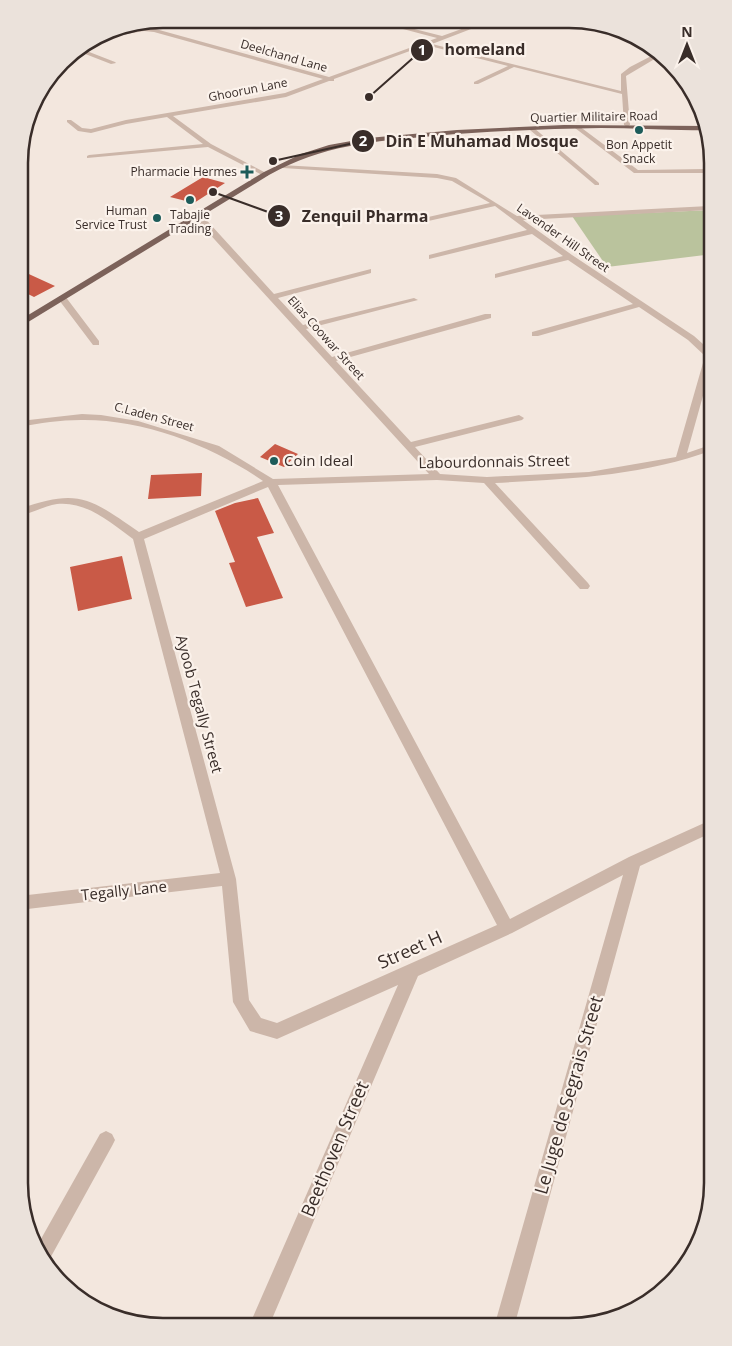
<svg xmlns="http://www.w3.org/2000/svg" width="732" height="1346" font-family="'Open Sans',sans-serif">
<rect width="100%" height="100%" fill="#f3e7de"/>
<path fill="#bac39d" d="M713 210V254L607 267 572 216Z"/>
<path fill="#c95a47" d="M203 177 225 183 194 203 170 197Z
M20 270 55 286 34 297 20 290Z
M275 444 298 454 284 467 260 457Z
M202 473 201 496 148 499 151 475Z
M258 498 274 533 257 537 283 598 246 607 229 563 235 562 215 511 235 503Z
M122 556 132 599 78 611 70 567Z"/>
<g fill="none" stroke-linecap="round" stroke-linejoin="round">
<path fill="#ccb6a9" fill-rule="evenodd" d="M173 19H181L152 28 329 77 437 38 369 20H379L442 36 467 27 472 21H477L471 29 432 44 621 91V74L630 67 659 52 663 54 626 76 630 125 627 127 624 125 622 94 514 67 478 84H474V82L508 66 426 45 334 79V81H329L286 97 173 116 211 144 268 174V176H264L208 147 87 158V156L89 155 203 144 167 117 126 124 91 133 78 131 67 122V120H71L82 128 91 129 126 120 285 93 323 79 154 32 144 31 92 40 96 37 143 28Z
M201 19 231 25 256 26 310 20C286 32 225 33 201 19Z
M79 48 115 62 116 63 111 64 75 50Z
M575 126H579L638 170 706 169 709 171 706 173H634L575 128Z
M530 128H534L599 183V185H595L530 130Z
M281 165 437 174 456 178 517 216 709 206 713 208 709 210 523 220 572 255 694 336 713 353V360L687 453 713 444V450C643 476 569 479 495 483L588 583 590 586 588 589H580L484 483 437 480 278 485 510 919 629 857 713 819V832L640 866 514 1327H494L623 875 512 933 418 976 269 1326H249L398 985 277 1039 250 1031 233 1002 222 886 19 910V896L220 873 133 539C111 523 87 501 57 504 44 506 32 513 20 516V509C78 488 90 498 139 532L263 481C213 446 143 419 81 420 60 420 40 423 20 427V421L82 414 101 415 138 421 219 446 273 479 429 474 194 217V213H200L274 294 371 269V273L278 298 303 325 414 298 418 300 306 329 332 357 485 314H491V318L336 361 411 442 519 415 524 418 522 420 415 447 440 474 487 477 589 472 676 457 705 356 688 340 639 307 538 336H532V332L633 304 568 260 495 278V274L563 256 532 234 429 259V255L527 230 495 206 415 224V220L490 203 452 181 437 178 283 168 280 166ZM268 487 497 925 277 1023 261 1018 249 1000 236 879 144 539Z
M59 296H65L99 341V345H93L59 300Z
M106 1131 112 1134 115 1140 112 1146 48 1262 37 1246 100 1134Z"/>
<path fill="#7c625a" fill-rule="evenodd" d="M564 125 707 126 708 130C672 131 637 128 601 128 545 129 489 131 434 136 374 141 322 145 269 175L20 327V320L264 172 301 154 329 145 368 138 457 130Z"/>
</g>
<g fill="#1d5c5a" stroke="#fbf2eb" stroke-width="2">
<circle cx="639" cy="130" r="5"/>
<path d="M244.5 164.5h5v5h5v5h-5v5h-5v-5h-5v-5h5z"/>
<circle cx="190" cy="200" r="5"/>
<circle cx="157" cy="218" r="5"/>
<circle cx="274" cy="461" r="5"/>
</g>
<g text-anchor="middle" stroke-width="4.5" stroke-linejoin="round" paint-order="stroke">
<g font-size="12" fill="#392d29" stroke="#fbf2eb">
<text transform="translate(284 56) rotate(16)" y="4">Deelchand Lane</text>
<text transform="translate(248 90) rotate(-11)" y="4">Ghoorun Lane</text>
<text transform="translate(594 117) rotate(-1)" y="4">Quartier Militaire Road</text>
<text transform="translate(563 238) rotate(35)" y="4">Lavender Hill Street</text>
<text transform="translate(326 338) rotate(48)" y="4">Elias Coowar Street</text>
<text transform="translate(154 417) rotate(15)" y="4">C.Laden Street</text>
</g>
<g font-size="12" fill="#392d29" stroke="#fbf2eb">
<text x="639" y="149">Bon Appetit<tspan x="639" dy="14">Snack</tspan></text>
<text x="237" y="176" text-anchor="end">Pharmacie Hermes</text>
<text x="147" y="215" text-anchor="end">Human<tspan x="147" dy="14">Service Trust</tspan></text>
<text x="190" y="219">Tabajie<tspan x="190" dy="14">Trading</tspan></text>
</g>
<g font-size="15" fill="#392d29" stroke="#fbf2eb" text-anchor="start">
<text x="284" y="466">Coin Ideal</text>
</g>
<g font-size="15" fill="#392d29" stroke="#fbf2eb">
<text transform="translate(494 462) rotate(-1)" y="5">Labourdonnais Street</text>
<text transform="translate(199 704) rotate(75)" y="5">Ayoob Tegally Street</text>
<text transform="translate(124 891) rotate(-6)" y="5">Tegally Lane</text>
</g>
<g font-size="18" fill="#392d29" stroke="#fbf2eb">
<text transform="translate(410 950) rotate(-24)" y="6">Street H</text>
<text transform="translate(569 1095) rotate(-74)" y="6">Le Juge de Segrais Street</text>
<text transform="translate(335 1149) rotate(-67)" y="6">Beethoven Street</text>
</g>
</g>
<path d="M0 0H732V1346H0ZM163 28H569A135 135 0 0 1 704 163V1183A135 135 0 0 1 569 1318H163A135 135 0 0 1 28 1183V163A135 135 0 0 1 163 28Z" fill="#ebe2db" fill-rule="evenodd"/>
<path fill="none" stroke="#392d29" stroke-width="2.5" d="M163 28H569A135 135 0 0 1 704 163V1183A135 135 0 0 1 569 1318H163A135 135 0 0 1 28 1183V163A135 135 0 0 1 163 28Z"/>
<path fill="none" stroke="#392d29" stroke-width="2" d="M369 97L422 50M273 161L363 141M213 192L279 216"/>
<g fill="#392d29" stroke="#fbf2eb" stroke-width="2">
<circle cx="369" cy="97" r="5"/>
<circle cx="273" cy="161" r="5"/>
<circle cx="213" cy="192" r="5"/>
<circle cx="422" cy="50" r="12"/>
<circle cx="363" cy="141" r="12"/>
<circle cx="279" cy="216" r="12"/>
</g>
<g font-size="15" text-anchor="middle" font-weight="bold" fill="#fff">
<text x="422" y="55">1</text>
<text x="363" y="146">2</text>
<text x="279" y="221">3</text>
</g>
<g font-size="16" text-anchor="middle" font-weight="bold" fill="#392d29" stroke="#fbf2eb" stroke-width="4.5" stroke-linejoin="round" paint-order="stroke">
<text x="485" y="55">homeland</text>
<text x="482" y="147">Din E Muhamad Mosque</text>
<text x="365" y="222">Zenquil Pharma</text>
</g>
<g transform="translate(687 45)" stroke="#fbf2eb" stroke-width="4" paint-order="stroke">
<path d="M0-4L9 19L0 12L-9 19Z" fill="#392d29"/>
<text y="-8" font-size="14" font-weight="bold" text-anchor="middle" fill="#392d29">N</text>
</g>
</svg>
